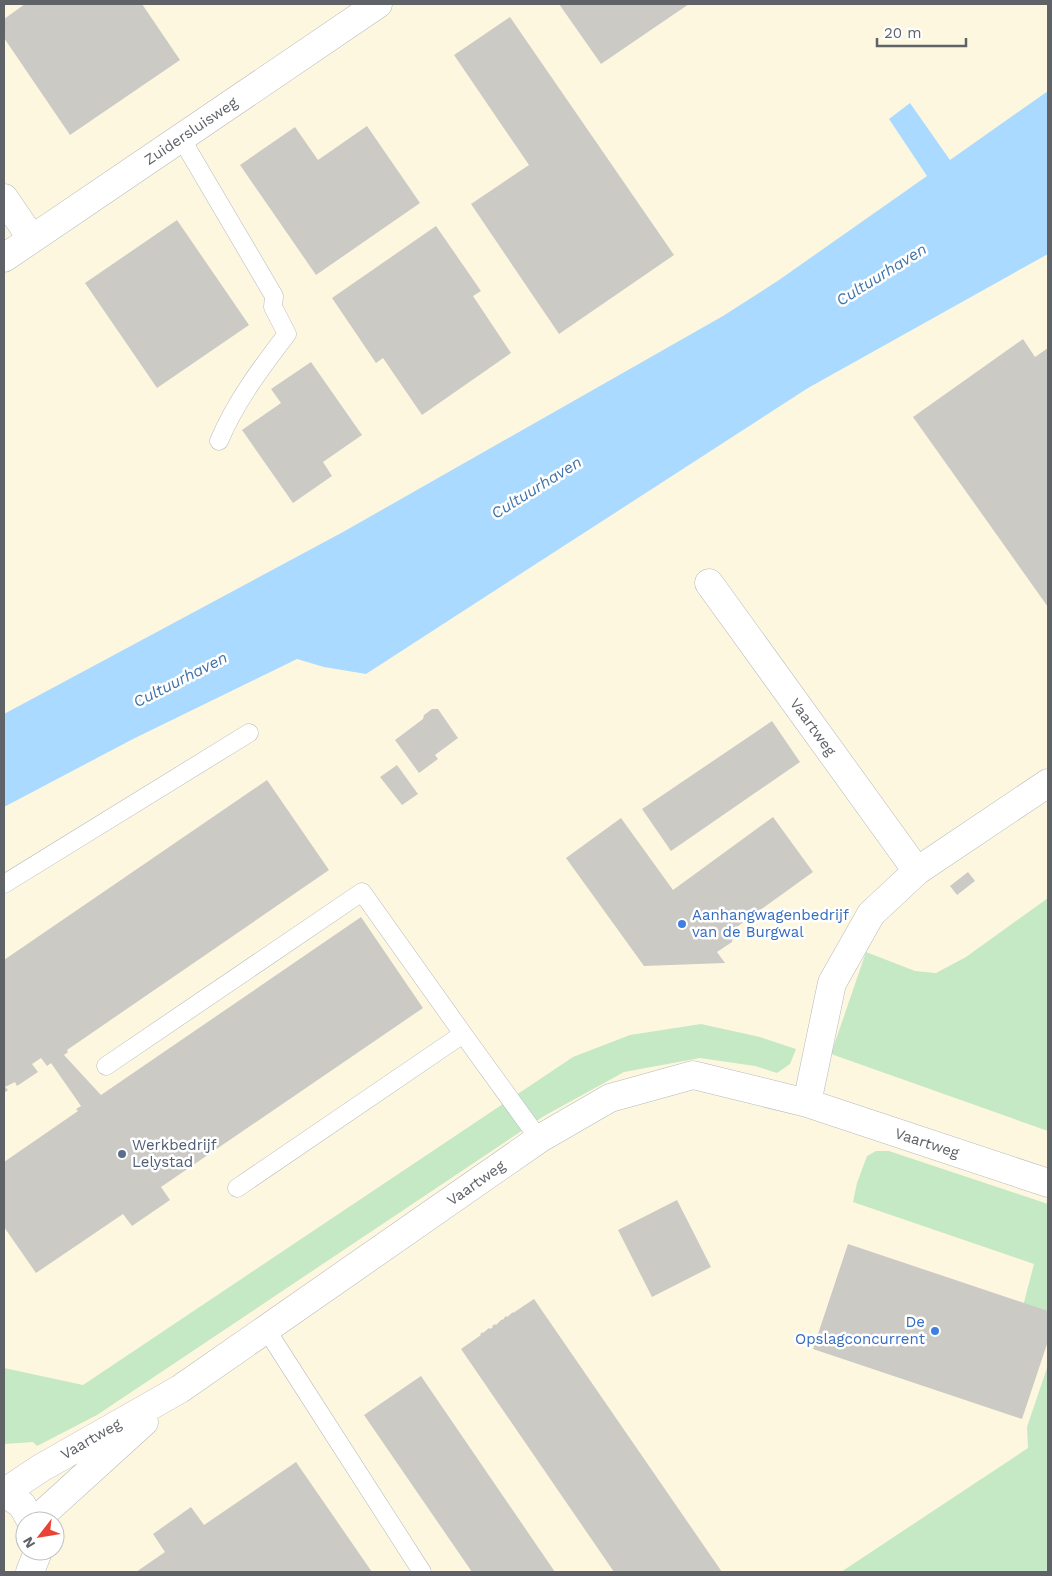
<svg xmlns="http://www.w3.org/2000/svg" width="1052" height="1576" font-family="'Work Sans',sans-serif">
<rect width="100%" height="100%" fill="#f1efe8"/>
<path fill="#fef7e0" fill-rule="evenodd" d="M4 4H1048V1572H4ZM25 1521H55V1551H25Z"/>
<path fill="#c5e8c5" d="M1048 898V1131L831 1054 866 952 915 971 936 973 966 957Z
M701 1024 760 1037 796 1049 790 1064 777 1073 755 1066 700 1058 624 1072 544 1116 97 1415 37 1446 33 1442 4 1444V1368L83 1385 573 1057 630 1035Z
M876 1151H889L1048 1204V1320L1022 1310 1034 1264 853 1202 857 1183 867 1156Z
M1048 1365V1572H841L1028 1448 1027 1427Z"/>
<path fill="#aadaff" d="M1048 91V254L808 388 366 674 324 667 297 659 133 739 4 807V714L343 532 723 316 779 280 927 176 889 119 910 103 950 160Z"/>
<path fill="#cccac5" d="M25 4H142L180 60 70 135 4 38V19Z
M559 4H689L601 64Z
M510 17 674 255 559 334 471 204 529 165 454 55Z
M367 126 420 203 316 275 240 165 295 127 318 160Z
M177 220 249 325 157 388 85 283Z
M436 226 481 291 473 296 511 353 422 415 383 358 376 363 332 298Z
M1023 339 1035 357 1048 348V607L913 417Z
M311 362 362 435 323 462 332 476 293 503 242 430 281 403 271 389Z
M432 709H438L458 738 435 755 438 759 419 773 395 740 423 719 424 715Z
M772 721 800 762 671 851 642 809Z
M397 765 418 794 402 805 380 777Z
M267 780 329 870 67 1050 68 1052 64 1055 101 1095 361 917 423 1008 161 1187 170 1200 132 1226 123 1214 36 1273 4 1227V1162L78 1111 76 1109 81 1106 51 1063 47 1066 41 1058 32 1064 38 1072 17 1086 15 1082 5 1087 8 1090 4 1093V960Z
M773 817 813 872 734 929 732 942 717 952 725 963 644 966 566 858 621 818 673 890Z
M968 872 975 881 957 895 950 886Z
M677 1200 711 1267 652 1297 618 1230Z
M848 1244 1048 1311V1341L1022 1419 813 1349Z
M534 1299 722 1572H614L461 1349 481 1335 480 1334 483 1332V1333L489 1328 490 1329 493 1327 492 1326 495 1324 496 1325 501 1320 504 1319V1318L506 1316 507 1317 513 1312V1313Z
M421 1376 555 1572H472L364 1415Z
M296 1462 372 1572H136L165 1552 153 1534 191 1507 204 1525Z"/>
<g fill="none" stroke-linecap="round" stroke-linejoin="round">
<defs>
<path id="lane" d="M181 138 274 296 273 307 287 334C261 368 236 401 219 441
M4 884 249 733
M106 1066 362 892 463 1034
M237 1188 463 1034 539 1139
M266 1329 422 1572"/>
<path id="street" d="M4 198 32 239
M4 258 378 4
M709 583 917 871
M807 1103 832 983 871 914 917 871 1048 783
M5 1492 41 1468 180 1389 539 1139 610 1098 693 1075 807 1103 1048 1183
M35 1521 144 1422"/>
<path id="secondary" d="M4 1492 22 1505 31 1521
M30 1572 37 1554V1551"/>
</defs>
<use href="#lane" stroke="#b5b8bc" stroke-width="19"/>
<use href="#street" stroke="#b5b8bc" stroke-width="29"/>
<use href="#secondary" stroke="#b6babf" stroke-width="29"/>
<use href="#lane" stroke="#fff" stroke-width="18"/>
<use href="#street" stroke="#fff" stroke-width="28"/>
<use href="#secondary" stroke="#fff" stroke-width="28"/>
</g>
<g fill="#3f7fe0" stroke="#fff" stroke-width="2">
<circle cx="682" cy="924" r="5"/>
<circle cx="935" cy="1331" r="5"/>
</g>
<circle fill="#5c6f8a" stroke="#fff" stroke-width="2" cx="122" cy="1154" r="5"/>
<g text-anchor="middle" stroke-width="5" stroke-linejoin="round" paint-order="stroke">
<g font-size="15" fill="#5f6368" stroke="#fff">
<text transform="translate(191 131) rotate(-34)" y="5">Zuidersluisweg</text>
<text transform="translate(813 727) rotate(54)" y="5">Vaartweg</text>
<text transform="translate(927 1143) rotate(18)" y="5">Vaartweg</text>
<text transform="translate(476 1183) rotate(-35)" y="5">Vaartweg</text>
<text transform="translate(91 1439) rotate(-30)" y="5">Vaartweg</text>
</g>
<g font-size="15" fill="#366cbe" stroke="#fff" text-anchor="start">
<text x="692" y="920">Aanhangwagenbedrijf<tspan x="692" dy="17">van de Burgwal</tspan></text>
<text x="925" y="1327" text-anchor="end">De<tspan x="925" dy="17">Opslagconcurrent</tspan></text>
</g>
<g font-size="15" fill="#4e5e75" stroke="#fff" text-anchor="start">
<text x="132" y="1150">Werkbedrijf<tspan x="132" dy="17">Lelystad</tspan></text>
</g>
<g font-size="16" font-style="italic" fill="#4174aa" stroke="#fff">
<text transform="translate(881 274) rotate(-32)" y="6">Cultuurhaven</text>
<text transform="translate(536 487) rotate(-32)" y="6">Cultuurhaven</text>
<text transform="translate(180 679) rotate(-27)" y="6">Cultuurhaven</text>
</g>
</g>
<rect width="1052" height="1576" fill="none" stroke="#5f6368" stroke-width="10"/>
<g transform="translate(40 1536) rotate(239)"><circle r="24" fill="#ffffff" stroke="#bfc1c3"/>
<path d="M0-4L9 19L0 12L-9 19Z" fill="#ea4335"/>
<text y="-8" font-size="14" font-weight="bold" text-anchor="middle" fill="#5f6368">N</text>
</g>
<path d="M877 38v8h89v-8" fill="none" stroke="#5f6368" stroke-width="2.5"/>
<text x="884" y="38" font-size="15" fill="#5f6368" stroke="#ffffff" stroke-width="4" paint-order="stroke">20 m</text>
</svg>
